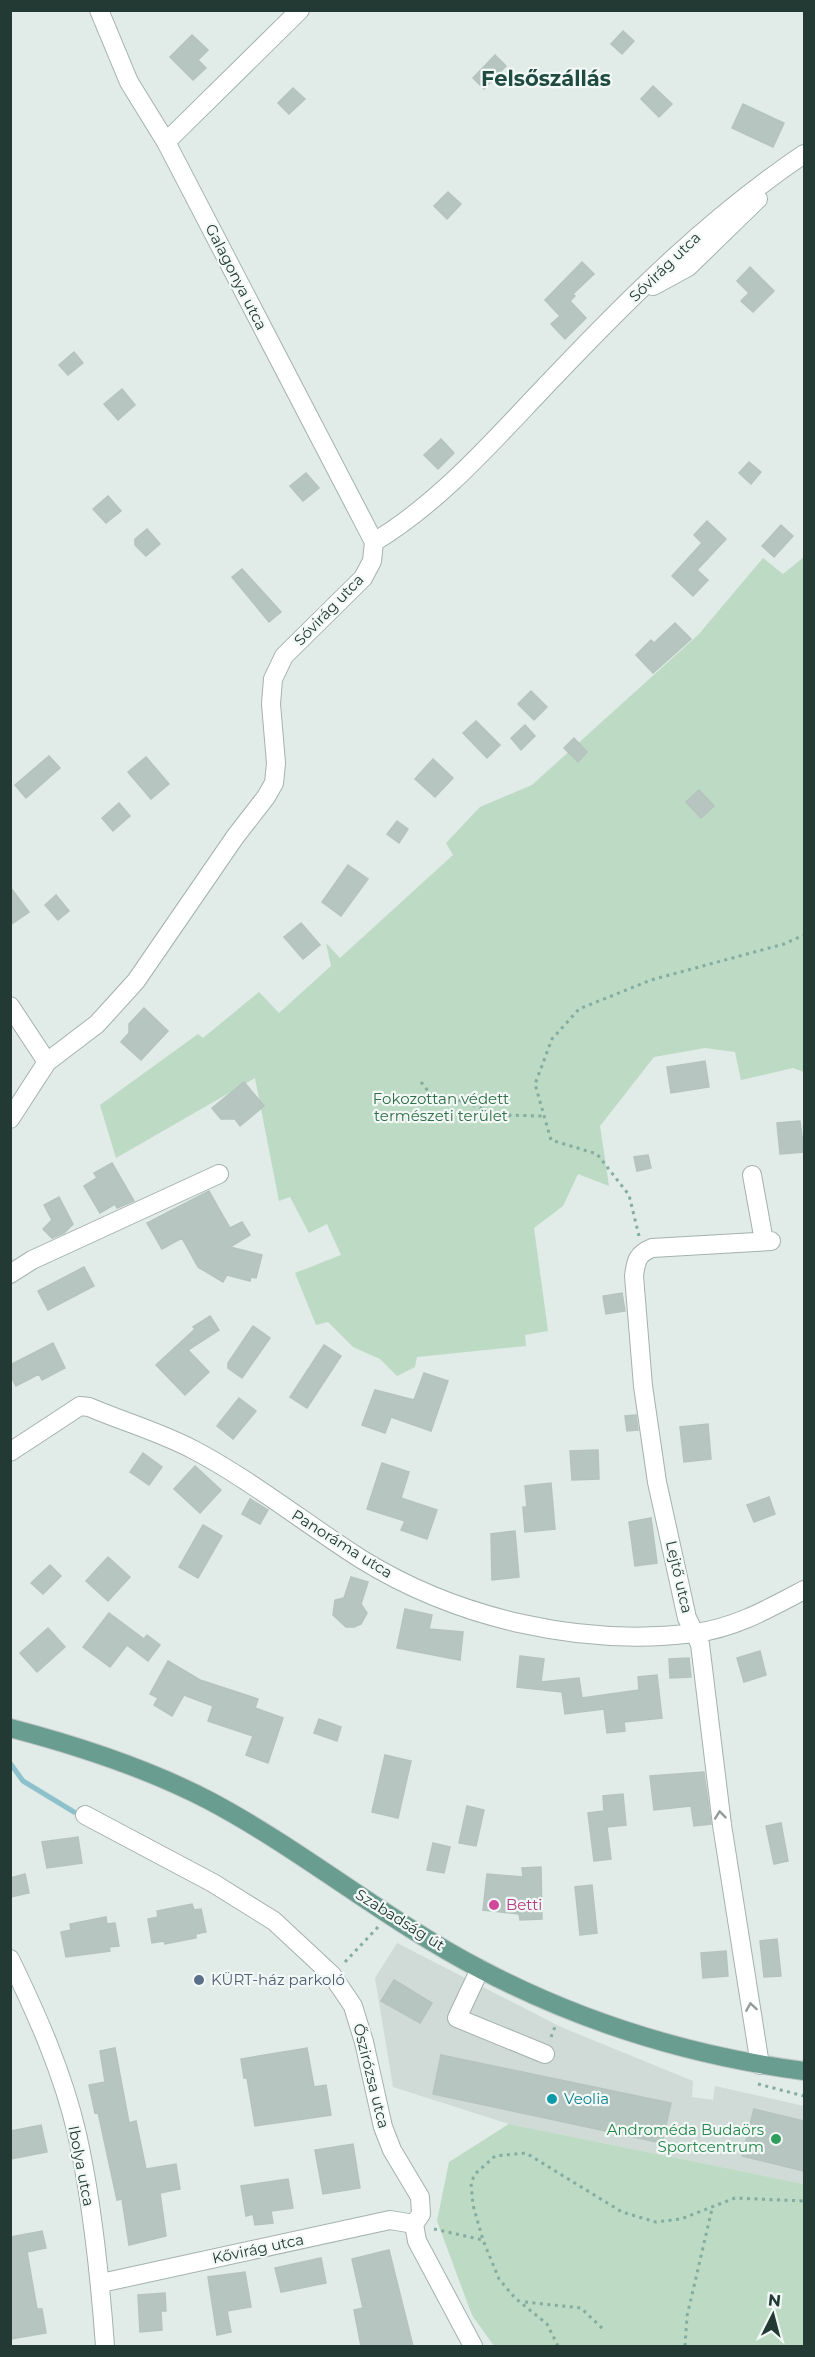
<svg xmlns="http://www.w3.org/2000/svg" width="815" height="2357" font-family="Montserrat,sans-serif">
<rect width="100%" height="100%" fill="#e1ebe7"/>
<path fill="#d0dad6" d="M397 1943 561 2027 693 2081 692 2097 713 2100 715 2086 804 2106V2184L509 2124 393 2087 375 1978Z"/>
<path fill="#bcdac4" d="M804 557V1072L793 1068 741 1080 735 1052 705 1048 654 1057 600 1126 609 1186 578 1174 563 1206 534 1228 548 1331 525 1335 526 1346 417 1357 415 1367 397 1376 380 1359 353 1347 328 1322 316 1325 295 1273 341 1255 327 1224 309 1233 290 1197 279 1201 255 1078 116 1158 100 1105 198 1034 203 1038 259 992 279 1013 331 966 326 943 340 958 453 855 446 843 480 807 532 785 699 634 763 558 783 574Z
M509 2124 804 2184V2346H494L472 2315 437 2221 449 2162Z"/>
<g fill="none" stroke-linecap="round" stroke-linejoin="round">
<path stroke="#8dc2cc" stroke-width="5" d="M10 1763 23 1781 74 1812"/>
</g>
<path fill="#b7c5c0" stroke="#b4c4bd" stroke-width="1.5" d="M623 31 634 41 622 54 611 44Z
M192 35 208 50 198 60 206 68 193 80 170 57Z
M495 55 506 66 484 89 473 78Z
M653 86 672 104 659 117 641 99Z
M293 88 305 99 289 114 278 103Z
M743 104 784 123 773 147 732 128Z
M448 192 461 204 447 219 434 206Z
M582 262 594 274 573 294 575 296 570 301 586 318 565 339 551 324 560 316 545 300Z
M750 267 774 291 753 312 741 301 749 293 737 281Z
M74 352 83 363 68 375 59 365Z
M122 389 135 405 118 420 104 404Z
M441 439 454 453 438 469 424 455Z
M749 462 761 472 751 484 739 473Z
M306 473 319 488 303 501 290 486Z
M108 496 121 511 106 523 93 509Z
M707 521 726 539 697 570 708 580 693 596 672 576 702 543 694 535Z
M781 525 793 536 774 557 762 546Z
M147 529 160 544 146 556 135 545V539Z
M242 569 281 612 269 622 232 577Z
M675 623 691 639 653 673 636 655 651 640 654 643Z
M531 691 547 707 534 720 518 704Z
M476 721 500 745 487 758 463 733Z
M525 725 535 736 521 750 511 738Z
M574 738 587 752 578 762 564 748Z
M49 756 60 768 26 798 15 785Z
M146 757 169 784 151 799 128 772Z
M433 759 453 778 435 797 415 779Z
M699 790 714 806 701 818 686 802Z
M119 803 130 816 113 831 102 818Z
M397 821 408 829 399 843 387 834Z
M348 865 368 879 341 916 322 902Z
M10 887 29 912 10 925Z
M56 895 69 911 58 920 45 905Z
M301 923 320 945 303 959 284 937Z
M144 1008 168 1031 141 1060 121 1042 129 1033V1024Z
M705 1061 709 1087 671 1093 667 1067Z
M244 1082 264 1106 240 1126 235 1119H221L212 1108Z
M800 1121 804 1152 780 1154 777 1123Z
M648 1155 651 1168 637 1171 634 1157Z
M112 1163 134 1201 117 1208 115 1204 100 1213 84 1186 97 1178 94 1173Z
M209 1191 230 1228 242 1222 250 1235 230 1247 262 1255 256 1278 251 1277 250 1281 227 1275 223 1282 198 1267 182 1238 162 1249 147 1223Z
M59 1197 73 1224 64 1233 52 1238 43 1229 52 1220 44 1205Z
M84 1267 94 1286 48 1310 38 1291Z
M622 1293 625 1311 606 1314 603 1296Z
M210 1316 219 1330 188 1350 209 1372 185 1395 156 1365 195 1329 193 1327Z
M253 1326 270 1338 242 1378 228 1368V1363Z
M53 1343 65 1368 42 1380 39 1374 16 1386 10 1374V1365Z
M324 1345 341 1356 307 1408 290 1397Z
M424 1373 448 1381 431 1431 391 1417 385 1433 362 1425 375 1390 414 1400Z
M239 1398 256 1411 233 1439 217 1426Z
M636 1415 638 1430 627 1431 625 1416Z
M708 1424 711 1459 684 1462 680 1427Z
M598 1450 599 1479 572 1480 570 1451Z
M143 1453 162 1467 149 1485 130 1472Z
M382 1463 409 1472 401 1498 437 1510 427 1539 401 1530 405 1521 367 1509Z
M195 1466 221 1490 200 1513 174 1489Z
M551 1483 555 1529 525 1532 523 1507H527L525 1486Z
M769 1497 775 1514 754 1522 747 1505Z
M250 1499 268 1510 260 1524 242 1514Z
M651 1518 657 1563 635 1566 629 1522Z
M203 1525 222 1536 198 1578 179 1567Z
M515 1531 519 1577 492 1580 491 1534Z
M108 1557 130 1577 108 1601 86 1581Z
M50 1565 61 1576 43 1594 31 1583Z
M351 1577 368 1582 361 1604 367 1613 361 1624 354 1627H346L333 1615 335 1600 344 1598Z
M405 1609 432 1615 429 1629 463 1632 460 1660 397 1648Z
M109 1613 144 1639 147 1635 160 1645 148 1661 127 1645 110 1667 83 1647Z
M48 1628 65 1647 37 1672 20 1653Z
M760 1651 766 1675 744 1682 737 1658Z
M520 1656 544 1659 541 1682 579 1678 582 1698 639 1690 638 1677 657 1675 662 1718 624 1722 625 1731 607 1733 604 1709 565 1714 562 1692 517 1687Z
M689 1658 691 1677 670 1678 669 1659Z
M168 1661 200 1680 258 1699 255 1708 283 1718 268 1763 246 1755 253 1736 208 1721 213 1706 184 1695 172 1716 154 1705 158 1698 150 1694Z
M319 1719 341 1727 337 1741 314 1733Z
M385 1755 411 1761 398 1818 372 1812Z
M704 1772 711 1824 694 1826 691 1806 654 1810 650 1776Z
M623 1794 626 1825 607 1827 611 1859 594 1861 588 1813 604 1811 603 1796Z
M467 1806 484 1810 476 1846 459 1843Z
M781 1823 788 1861 774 1864 766 1826Z
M78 1837 82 1863 47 1868 42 1842Z
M433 1843 450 1847 444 1873 427 1870Z
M541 1867 542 1919 520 1920 519 1914 483 1910 487 1874 523 1877 522 1868Z
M25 1874 29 1893 10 1897V1878Z
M592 1885 597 1933 580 1935 575 1887Z
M192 1904 194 1910 201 1909 206 1932 196 1934V1938L165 1944 164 1941 152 1943 148 1919 158 1917 157 1911Z
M106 1917 107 1924 115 1923 119 1946 109 1947 110 1951 66 1957 61 1932 71 1930 70 1924Z
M777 1939 781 1976 764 1977 760 1941Z
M726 1951 728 1976 703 1978 701 1953Z
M394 1980 432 2003 420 2023 381 2001Z
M115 2048 129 2123 136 2121 146 2169 176 2164 180 2189 160 2193 166 2236 129 2245 122 2199 117 2200 98 2112 95 2113 89 2085 105 2082 100 2051Z
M307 2048 314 2087 326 2085 331 2115 255 2126 247 2078H244L241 2059Z
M441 2055 671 2103 662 2143 433 2094Z
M754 2109 804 2121V2171L742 2156Z
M41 2125 47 2152 10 2159V2131Z
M353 2144 360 2188 323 2194 315 2150Z
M288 2179 293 2208 271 2211 273 2223 255 2225 253 2214 246 2216 241 2186Z
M42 2231 46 2248 27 2252 37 2309H42L46 2333 10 2339V2237Z
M389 2250 413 2346H361L354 2310 363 2308 352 2259Z
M321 2258 326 2283 281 2292 275 2268Z
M245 2272 251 2307 227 2311 231 2332 217 2335 208 2277Z
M165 2293 166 2311H161L162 2330 140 2332 138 2295Z"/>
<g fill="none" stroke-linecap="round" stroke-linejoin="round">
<defs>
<path id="minor" d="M99 10 129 82 166 142 374 542
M166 142 300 10
M653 286 688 267 758 199
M10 1006 47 1062
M10 1119 47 1062 97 1024 136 981 235 837 266 797 274 783 276 763 271 704 273 679 284 656 363 578 372 561 374 542C444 500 500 433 556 375 632 295 712 216 804 154
M752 1175 764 1241
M10 1274 32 1260 219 1174
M10 1452 80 1406 89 1407C124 1422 160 1432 194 1450 251 1480 306 1524 361 1559 458 1619 582 1647 695 1633 735 1628 770 1608 804 1590
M85 1815 213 1883 274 1921 332 1975 353 2006 364 2042 383 2127 392 2150 420 2197 421 2214 414 2224 417 2241 473 2346
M10 1959C37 2015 63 2073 77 2134 92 2200 100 2278 105 2346
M480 1969 457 2018 545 2054
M760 2065 722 1825 700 1644 687 1618 657 1482 643 1386 634 1276C636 1261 637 1254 652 1248L771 1241
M101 2283 390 2220 414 2224"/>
<path id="major" d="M10 1728C79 1746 147 1768 210 1801 304 1851 387 1921 482 1970 583 2023 692 2056 804 2071"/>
</defs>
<use href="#minor" stroke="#a4b2ae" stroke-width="20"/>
<use href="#major" stroke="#c1c8c6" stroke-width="20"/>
<path stroke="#84aca0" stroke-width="3" stroke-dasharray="3 4.5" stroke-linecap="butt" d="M421 1082 432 1096H447L500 1115 543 1116
M639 1236 629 1195 597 1154 551 1140 535 1084 552 1039 579 1009 651 980 784 944 804 935
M345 1962 378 1927
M551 2037 556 2024
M758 2084 804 2096
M434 2229 483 2240
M525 2302 581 2308 604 2330
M558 2346 547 2324 515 2298 499 2279 483 2240 473 2205 471 2183 475 2174 495 2156 526 2153 622 2212 656 2222 681 2219 735 2198 804 2201
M685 2346 687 2316 712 2209"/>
<use href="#minor" stroke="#fff" stroke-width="18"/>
<use href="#major" stroke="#699d90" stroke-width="18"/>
</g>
<defs><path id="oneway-chevron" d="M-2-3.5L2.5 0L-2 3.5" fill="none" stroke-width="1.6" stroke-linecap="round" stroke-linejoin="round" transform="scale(1.5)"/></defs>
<g stroke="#919c9a">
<use href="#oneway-chevron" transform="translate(720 1815) rotate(-96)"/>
<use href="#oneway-chevron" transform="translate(751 2007) rotate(-99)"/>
</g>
<circle fill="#d1479c" stroke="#f2f8f5" stroke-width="2" cx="494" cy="1905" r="6"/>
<circle fill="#5c6f8a" stroke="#f2f8f5" stroke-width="2" cx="199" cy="1980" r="6"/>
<circle fill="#0f9aa8" stroke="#f2f8f5" stroke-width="2" cx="552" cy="2099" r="6"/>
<circle fill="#2e9e5b" stroke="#f2f8f5" stroke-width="2" cx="776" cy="2139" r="6"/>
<g text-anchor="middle" stroke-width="4.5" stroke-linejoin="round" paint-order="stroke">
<g font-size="15" fill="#233a34" stroke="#f2f8f5">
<text transform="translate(665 267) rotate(-44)" y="5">Sóvirág utca</text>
<text transform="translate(236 277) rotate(63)" y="5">Galagonya utca</text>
<text transform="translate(329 610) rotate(-46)" y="5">Sóvirág utca</text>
<text transform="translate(342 1544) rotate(32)" y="5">Panoráma utca</text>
<text transform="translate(679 1577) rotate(77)" y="5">Lejtő utca</text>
<text transform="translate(400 1920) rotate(32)" y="5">Szabadság út</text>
<text transform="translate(371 2076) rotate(76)" y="5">Őszirózsa utca</text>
<text transform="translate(81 2166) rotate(79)" y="5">Ibolya utca</text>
<text transform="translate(258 2249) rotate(-12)" y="5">Kővirág utca</text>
</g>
<g font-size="15" fill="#306e48" stroke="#f2f8f5">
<text x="441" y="1104">Fokozottan védett<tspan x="441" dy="17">természeti terület</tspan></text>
</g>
<g font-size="15" fill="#b23c85" stroke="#f2f8f5" text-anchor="start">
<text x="506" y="1910">Betti</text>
</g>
<g font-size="15" fill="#4e5e75" stroke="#f2f8f5" text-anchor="start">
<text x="211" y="1985">KÜRT-ház parkoló</text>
</g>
<g font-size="15" fill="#0d838f" stroke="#f2f8f5" text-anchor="start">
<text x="564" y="2104">Veolia</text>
</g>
<g font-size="15" fill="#27864d" stroke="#f2f8f5" text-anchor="end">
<text x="764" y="2135">Androméda Budaörs<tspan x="764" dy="17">Sportcentrum</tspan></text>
</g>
<g font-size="21" font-weight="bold" fill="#204b41" stroke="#f2f8f5">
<text x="546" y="86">Felsőszállás</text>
</g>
</g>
<rect width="815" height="2357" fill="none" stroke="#233a34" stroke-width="24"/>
<g transform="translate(773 2315) rotate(6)" stroke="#f2f8f5" stroke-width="4.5" paint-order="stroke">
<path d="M0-4.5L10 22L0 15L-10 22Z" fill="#233a34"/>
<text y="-9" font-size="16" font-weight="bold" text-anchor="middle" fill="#233a34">N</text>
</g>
</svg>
